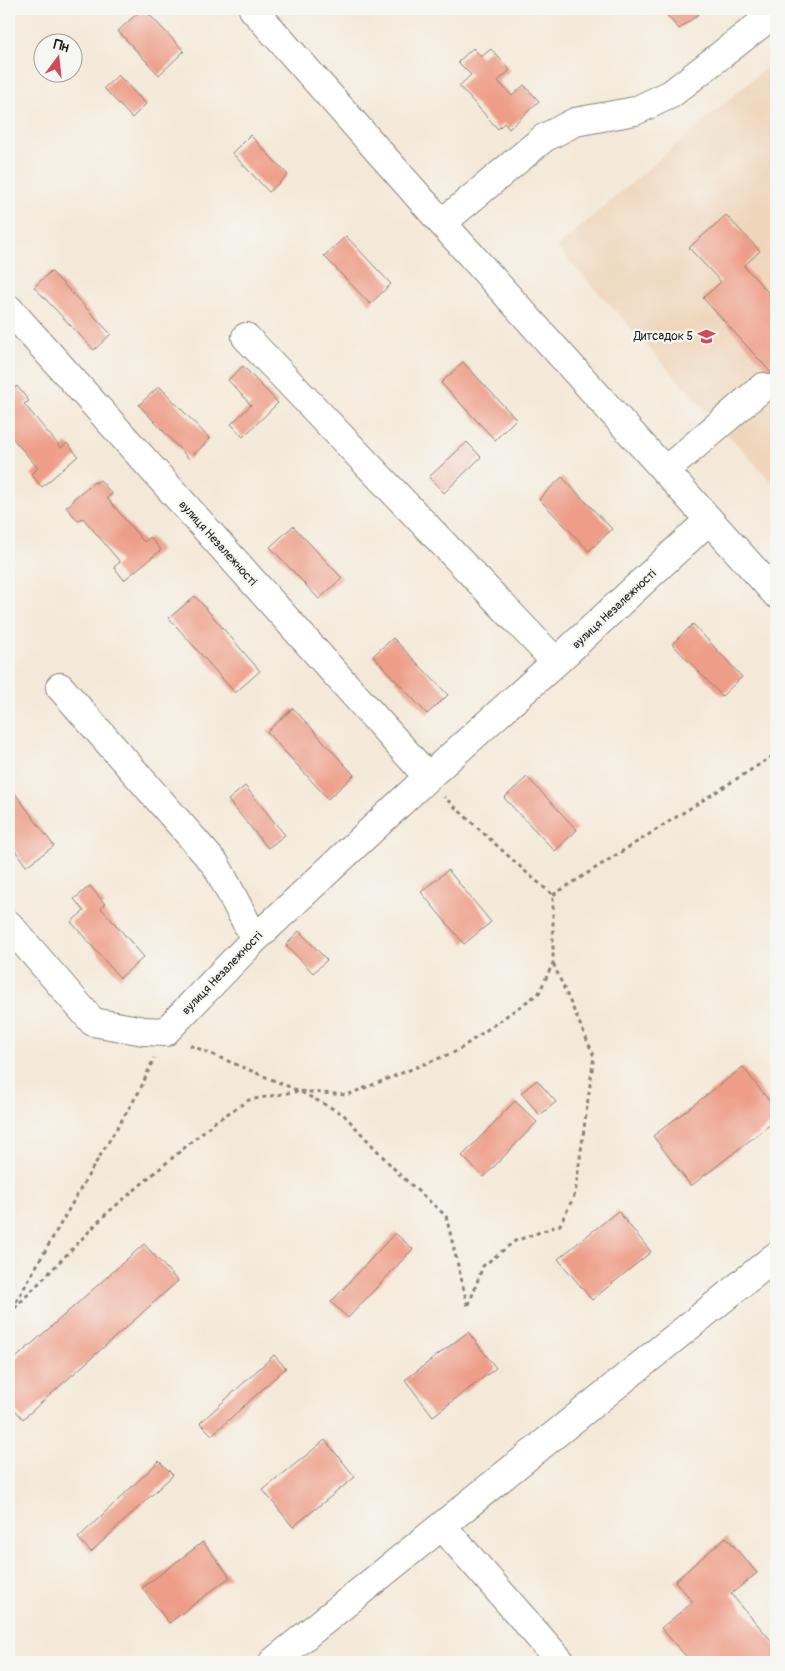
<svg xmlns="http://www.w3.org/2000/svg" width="785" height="1671" font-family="Pangolin,sans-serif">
<rect width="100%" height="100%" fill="#f6f6f2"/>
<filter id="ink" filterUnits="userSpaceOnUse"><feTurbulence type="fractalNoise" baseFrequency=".02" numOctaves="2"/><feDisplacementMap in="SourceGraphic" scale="10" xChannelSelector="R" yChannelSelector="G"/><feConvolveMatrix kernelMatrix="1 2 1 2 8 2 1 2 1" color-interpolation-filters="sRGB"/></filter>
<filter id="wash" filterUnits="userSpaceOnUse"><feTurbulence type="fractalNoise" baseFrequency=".0096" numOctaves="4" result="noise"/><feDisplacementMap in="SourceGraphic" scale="20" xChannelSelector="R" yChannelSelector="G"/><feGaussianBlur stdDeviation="1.12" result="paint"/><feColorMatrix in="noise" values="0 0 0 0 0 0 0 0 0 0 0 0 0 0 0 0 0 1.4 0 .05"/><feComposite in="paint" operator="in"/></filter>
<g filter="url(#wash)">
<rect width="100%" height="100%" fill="#f4e9d8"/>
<path fill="#efd6bb" d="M776 59V487L557 247Z"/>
<g id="blocks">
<path fill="#ee9e88" d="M142 9H144L184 51 159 75 118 31Z
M662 9H705L679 29Z
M473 48 481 57 491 49 510 70 498 81 512 96 524 85 539 101 509 129 504 123 498 129 459 86 471 75 458 62Z
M118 75 146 104 132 118 104 88Z
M250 135 288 175 269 192 232 153Z
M726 215 760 251 744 266 776 301V374L774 376 703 298 721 282 689 248Z
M346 236 391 284 370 304 324 256Z
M51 271 111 334 94 350 34 287Z
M463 362 516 419 495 440 441 383Z
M243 366 278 403 243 437 231 424 251 405 228 380Z
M17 386 29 401 24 404 61 448 67 443 78 456 42 487 31 474 38 468 9 434V390L11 388 12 390Z
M159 386 210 439 189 459 139 405Z
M467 442 481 457 444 493 429 477Z
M562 477 612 529 589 551 539 499Z
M100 480 112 494 107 498 144 542 150 537 161 550 124 580 114 567 120 562 83 518 78 521 66 507 74 501 73 499 94 482 95 483Z
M293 526 342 578 319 599 270 547Z
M195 596 260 671 235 693 169 618Z
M693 624 742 677 722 696 672 644Z
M393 638 448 695 427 714 373 656Z
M293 708 354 775 328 799 267 732Z
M527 777 577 830 555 851 504 798Z
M245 786 285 835 268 848 228 800Z
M14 792 54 846 26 866 9 842V796Z
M448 870 491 922 464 944 421 892Z
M90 886 105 904 101 908 144 957 120 978 71 922 84 911 74 899Z
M299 931 327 960 313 973 286 945Z
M743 1067 776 1110V1120L691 1186 653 1136Z
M537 1080 556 1102 540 1115 521 1093Z
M515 1101 537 1122 484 1177 462 1156Z
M618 1211 651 1252 592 1300 558 1259Z
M395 1233 413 1249 348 1318 331 1302Z
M144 1244 178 1281 23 1419 9 1403V1364Z
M468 1332 496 1368 433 1416 405 1380Z
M274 1355 286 1368 212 1435 200 1423Z
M325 1440 355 1477 293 1527 263 1490Z
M159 1461 173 1475 91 1552 78 1538Z
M726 1537 757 1573 731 1594 776 1646V1662H691L661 1628 693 1602 675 1581Z
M203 1542 230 1577 169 1623 142 1588Z"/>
</g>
</g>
<g filter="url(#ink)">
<use href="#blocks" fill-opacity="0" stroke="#88827a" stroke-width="1"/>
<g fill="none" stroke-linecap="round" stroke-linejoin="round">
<defs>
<path id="minor" d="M253 9 442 223 776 594
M442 223 544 138 575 122 635 111 671 94 776 12
M9 309 428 777
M246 337 556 662
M665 471 763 387
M60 687 216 865 255 939
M9 925 93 1022 144 1031 165 1032 255 939 428 777 556 662 709 520
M442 1526 561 1662
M273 1662 776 1256"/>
</defs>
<use href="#minor" stroke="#88827a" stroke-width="30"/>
<path stroke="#88827a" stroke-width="3" stroke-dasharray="4 4" stroke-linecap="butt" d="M553 895 776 754
M190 1045 299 1091 347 1095 457 1051 539 993 553 963V895L527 873 444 797
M12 1309 89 1174 140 1090 154 1058
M9 1314 106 1214 216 1121 249 1100 299 1091 343 1114 400 1175 446 1216 468 1307 483 1266 515 1241 560 1225 575 1194 594 1056 553 963"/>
<use href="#minor" stroke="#fff" stroke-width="28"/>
</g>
</g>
<defs>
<symbol id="school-bare" viewBox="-9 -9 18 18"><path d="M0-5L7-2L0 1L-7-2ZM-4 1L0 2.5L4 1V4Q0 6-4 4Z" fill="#d1495b" stroke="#f6f6f2" stroke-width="2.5" paint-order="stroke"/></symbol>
</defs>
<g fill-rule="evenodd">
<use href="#school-bare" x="694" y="324" width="25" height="25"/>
</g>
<g text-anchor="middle" stroke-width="4.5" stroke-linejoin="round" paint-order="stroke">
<g font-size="12" fill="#1c1c1c" stroke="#f6f6f2" text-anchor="end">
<text x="693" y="340">Дитсадок 5</text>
</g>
<g font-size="12" fill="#1c1c1c" stroke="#f6f6f2">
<text transform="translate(218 543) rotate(48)" y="4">вулиця Незалежності</text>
<text transform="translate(614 609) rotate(-43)" y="4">вулиця Незалежності</text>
<text transform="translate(222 973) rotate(-46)" y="4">вулиця Незалежності</text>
</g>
</g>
<rect width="785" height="1671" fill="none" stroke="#f6f6f2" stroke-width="30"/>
<g transform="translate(58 58) rotate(15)"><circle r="24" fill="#f6f6f2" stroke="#9f9f9c"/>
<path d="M0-4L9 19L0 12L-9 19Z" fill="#d1495b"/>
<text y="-8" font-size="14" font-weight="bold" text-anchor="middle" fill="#1c1c1c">Пн</text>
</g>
</svg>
